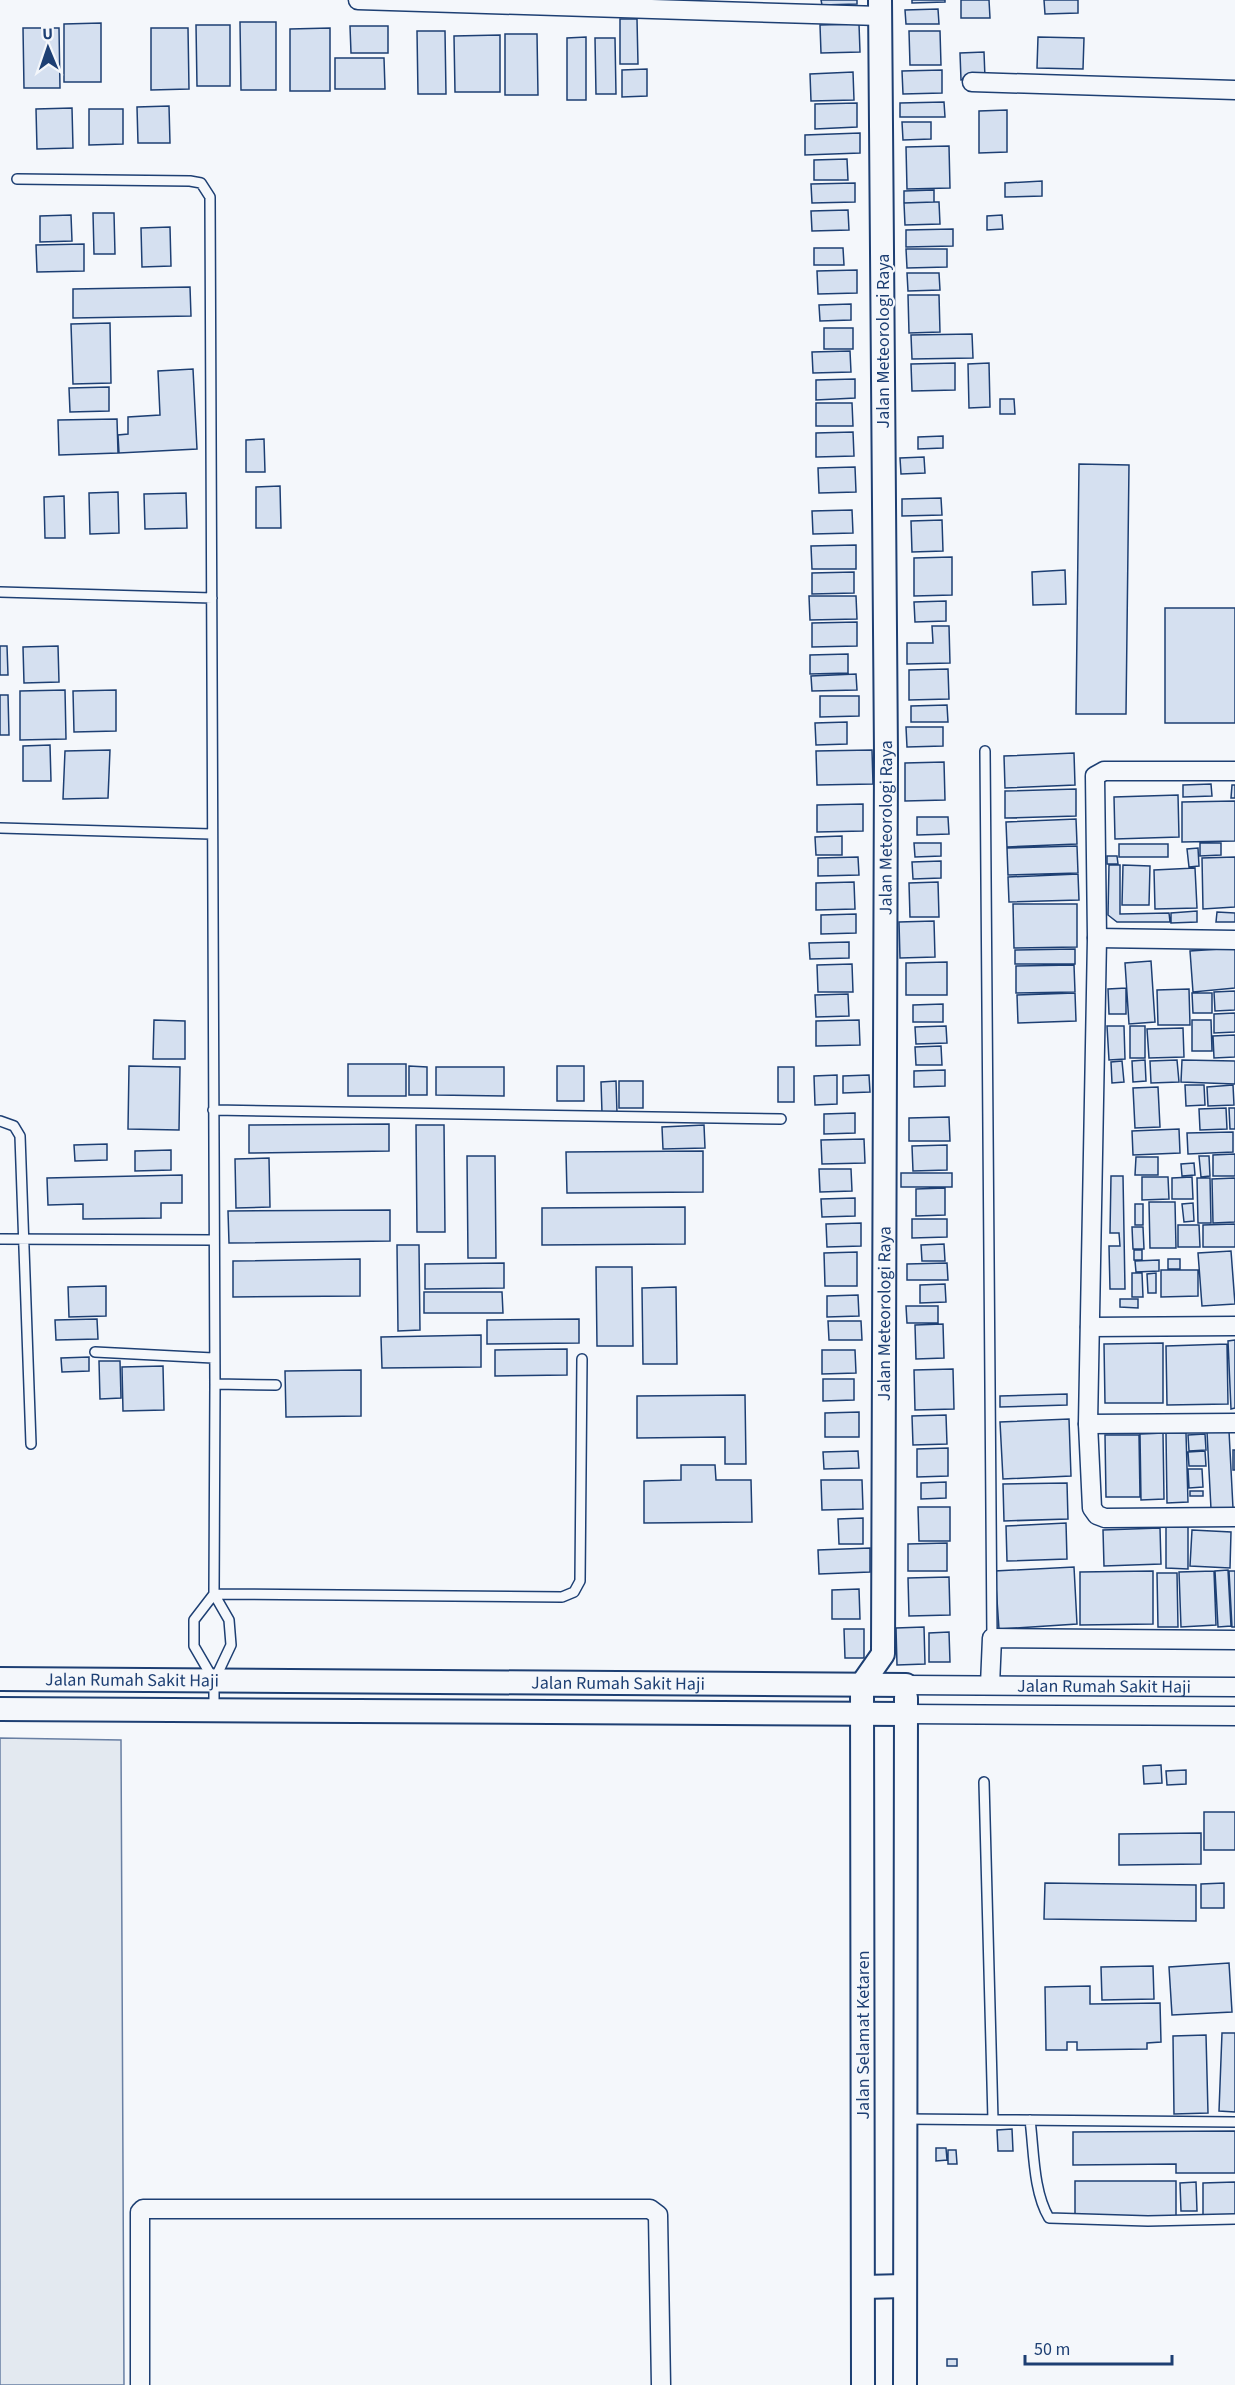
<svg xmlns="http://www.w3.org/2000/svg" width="1235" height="2385" font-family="'Source Sans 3',sans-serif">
<rect width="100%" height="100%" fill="#f4f7fb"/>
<path fill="#e3e9f0" stroke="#687fa3" stroke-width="1.5" d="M0 1738 121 1740 124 2385H0Z"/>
<path fill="#d5e0f0" stroke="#1d3f73" stroke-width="1.5" d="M821 0H857V4L822 5Z
M912 0H945V2L912 3Z
M961 0H989L990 18H961Z
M1044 0H1078V13L1045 14Z
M938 9 939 24H906L905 10Z
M620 19H637L638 64H620Z
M240 22H276V90H241Z
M101 23V82H64V24Z
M859 24 860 52 821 53 820 25Z
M196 25H230V86H197Z
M350 26H388V53H351Z
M23 28H59L60 88H24Z
M151 28H188L189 89 151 90Z
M330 28V91H290V29Z
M417 31H445L446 94H418Z
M909 31H940L941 65H910Z
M505 34H537L538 95H505Z
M500 35V92H455L454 36Z
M586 37V100H567V38Z
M1038 37 1084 38 1083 69 1037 68Z
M595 38H615L616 94H596Z
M984 52 985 78 961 80 960 53Z
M335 58H384L385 89H335Z
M647 69V96L622 97V70Z
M942 70V93L903 94 902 71Z
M853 72 854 100 811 101 810 74Z
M944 102 945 117H900V103Z
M857 103V127L815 129V104Z
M169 106 170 143H138L137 107Z
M72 108 73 148 37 149 36 109Z
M89 109H123V144L89 145Z
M1007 110V152L979 153V111Z
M902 122H931V139L903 140Z
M860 133V153L805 155V135Z
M949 146 950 188 907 189 906 147Z
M847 159 848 180H814V160Z
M1042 181V196L1005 197V183Z
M855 183V202L812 203 811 184Z
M934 190V202L904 203V191Z
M934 202H939L940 224 905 225 904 203Z
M848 210 849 230 812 231 811 211Z
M93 213H114L115 254H94Z
M71 215 72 241 40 242V216Z
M1002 215 1003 229 987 230V216Z
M170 227 171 266 142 267 141 228Z
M953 229V246L906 247V230Z
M84 244V271L37 272 36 245Z
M814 248H843L844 265H814Z
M906 249H947V267L907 268Z
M857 270V293L818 294 817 271Z
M907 273H939L940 290 908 291Z
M190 287 191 316 73 318V289Z
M908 295H939L940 332 909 333Z
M851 304V320L820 321 819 305Z
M110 323 111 383 73 384 71 324Z
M824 328H853V349H824Z
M972 334 973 358 912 359 911 335Z
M850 351 851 372 813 373 812 352Z
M955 363V390L912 391 911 364Z
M989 363 990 407 969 408 968 364Z
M193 369 197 449 119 453 118 435 128 434V417L160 415 158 371Z
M855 379V398L816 400V380Z
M109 387V411L70 412 69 388Z
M1000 399H1014L1015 414H1000Z
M816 403H852L853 426H816Z
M117 419 118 453 59 455 58 420Z
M853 432 854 456 816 457V433Z
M943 436V448L918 449V437Z
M264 439 265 472H246V440Z
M924 457 925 473 901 474 900 458Z
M1079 464 1129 465 1126 714H1076Z
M855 467 856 492 819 493 818 468Z
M280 486 281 528H256V487Z
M118 492 119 533 90 534 89 493Z
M186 493 187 528 145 529 144 494Z
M64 496 65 538H45L44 497Z
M941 498 942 515 902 516V499Z
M852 510 853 533 813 534 812 511Z
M942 520 943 551 912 552 911 521Z
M856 545V569H812L811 546Z
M952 557V595L914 596V558Z
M1065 570 1066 604 1033 605 1032 572Z
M854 572V593L812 594V573Z
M809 596H856L857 619 810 620Z
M946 601V621L915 622 914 602Z
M1165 608H1235V723H1165Z
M857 622V646L812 647V623Z
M932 626H949L950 663 907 664V643H933Z
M0 646H7L8 675H0Z
M58 646 59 682 24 683 23 647Z
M848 654V673L810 674V655Z
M948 669 949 699 909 700V670Z
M856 674 857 690 812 691 811 676Z
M65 690 66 739 20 740V691Z
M116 690V731L74 732 73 691Z
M0 695H8L9 735H0Z
M820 696H859V716L820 717Z
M947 705 948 722H911V706Z
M847 722V744L816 745 815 723Z
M906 727H943V746L907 747Z
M50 745 51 781H23V746Z
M110 750 108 798 63 799 65 751Z
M872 750 873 784 817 785 816 751Z
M1074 753 1075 785 1005 788 1004 756Z
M944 762 945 800 905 801V763Z
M1211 784 1212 796 1183 797V785Z
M1232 785H1235V798H1231Z
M1076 789V816L1005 818V791Z
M1178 795 1179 837 1115 839 1114 797Z
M1235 801V841L1182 842V802Z
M863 804V831L817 832V805Z
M917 817H948L949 834 917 835Z
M1076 819 1077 844 1007 847 1006 822Z
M842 836V855H816L815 837Z
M914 843H941V856L915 857Z
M1200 843H1221V855L1200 856Z
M1119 844H1168V857H1119Z
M1077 846 1078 873 1008 875 1007 848Z
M1198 848 1199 866 1189 867 1187 849Z
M1107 856H1117L1118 864H1107Z
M858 857 859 875 818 876V858Z
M1235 857V907L1203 909 1202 858Z
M941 861V878L913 879 912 862Z
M1109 865H1120V914L1169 913 1170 922H1117L1108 915Z
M1123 865 1150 866 1149 905H1122Z
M1195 868 1197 908 1155 909 1154 870Z
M1078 874 1079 900 1009 902 1008 877Z
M854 882 855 909 816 910V883Z
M938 882 939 917H910L909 883Z
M1013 904H1077V947L1014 948Z
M1197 911V922L1171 923V913Z
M1217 912 1235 913V922H1216Z
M856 914V933L821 934V915Z
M934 921 935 957 900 958 899 922Z
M849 942V958L810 959 809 943Z
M1235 948V988L1193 992 1190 951Z
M1075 949V964H1015V950Z
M1151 961 1155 1022 1129 1024 1125 963Z
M947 962V995H906V963Z
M852 964 853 992H818L817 965Z
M1074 965 1075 992 1016 993V966Z
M1126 988V1014H1109L1108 989Z
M1189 989 1190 1025H1158L1157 990Z
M1235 991V1010L1215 1011 1214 992Z
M1075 993 1076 1021 1018 1023 1017 995Z
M1192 993H1212V1013H1193Z
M848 994 849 1016 816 1017 815 995Z
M943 1004V1022H913V1005Z
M1235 1013V1032L1214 1033V1014Z
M154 1020 185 1021V1059H153Z
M859 1020 860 1045 816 1046V1021Z
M1192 1020H1211L1212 1051H1192Z
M946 1026 947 1043 916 1044 915 1027Z
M1107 1026H1124L1125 1059 1109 1060Z
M1130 1026H1145V1058H1130Z
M1183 1028 1184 1057 1149 1058 1147 1029Z
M1235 1035V1057L1214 1058 1213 1036Z
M941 1046 942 1065H916L915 1047Z
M1145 1060 1146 1081 1133 1082 1132 1061Z
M1177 1060 1179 1082 1151 1083 1150 1061Z
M1182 1060 1235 1061V1084L1181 1082Z
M1122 1061 1124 1082 1112 1083 1111 1062Z
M348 1064H406V1096H348Z
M129 1066 180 1067 179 1130 128 1129Z
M409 1066 427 1067V1095H409Z
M557 1066H584V1101H557Z
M436 1067H504V1096L436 1095Z
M778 1067H794V1102H778Z
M945 1070V1086L914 1087V1071Z
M837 1075V1104L815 1105 814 1076Z
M869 1075 870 1092 843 1093V1076Z
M616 1081 617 1113H602L601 1082Z
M619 1081H643V1108H619Z
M1185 1085H1204L1205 1105 1186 1106Z
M1233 1085 1234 1105 1208 1106 1207 1087Z
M1158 1087 1160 1127 1135 1128 1133 1088Z
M1226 1108 1227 1129 1200 1130 1199 1109Z
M1229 1108H1235V1129H1230Z
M855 1113V1133L824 1134V1114Z
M949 1117 950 1141H909V1118Z
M389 1124V1151L249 1153V1125Z
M416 1125H444L445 1232H417Z
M704 1125 705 1148 663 1149 662 1127Z
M1179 1129 1180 1153 1133 1155 1132 1131Z
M1233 1132V1152L1188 1154 1187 1133Z
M864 1139 865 1163 822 1164 821 1140Z
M107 1144V1160L75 1161 74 1145Z
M947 1145V1170L913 1171 912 1146Z
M171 1150V1170L135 1171V1151Z
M703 1151V1192L567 1193 566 1152Z
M1235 1154V1176H1213V1155Z
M467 1156H495L496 1258H468Z
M1199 1156H1209L1210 1176 1201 1177Z
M1136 1157H1158V1175H1135Z
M269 1158 270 1207 236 1208 235 1159Z
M1194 1163 1195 1175 1182 1176 1181 1164Z
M819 1169H851L852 1191 820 1192Z
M901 1173H952V1187H901Z
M182 1175V1203H161V1218L83 1219V1204L48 1205 47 1178Z
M1111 1176H1123L1125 1289H1110L1109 1246H1120L1119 1233H1110Z
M1142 1177H1168L1169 1199 1142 1200Z
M1192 1177 1193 1199H1172V1178Z
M1197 1178H1210L1211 1223H1198Z
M1235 1178V1222L1213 1223 1212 1179Z
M945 1188V1215L916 1216V1189Z
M855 1198V1216L822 1217 821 1199Z
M1149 1202H1175L1176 1248H1150Z
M1193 1203 1194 1221 1184 1222 1182 1204Z
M1135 1204H1143V1225H1135Z
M685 1207V1244L542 1245V1208Z
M390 1210V1241L229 1243 228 1211Z
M912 1219H947V1237L912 1238Z
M861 1223V1246L827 1247 826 1224Z
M1235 1224V1247H1203V1225Z
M1178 1225H1199L1200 1247H1178Z
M1132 1227H1143L1144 1249H1133Z
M944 1244 945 1261H922L921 1245Z
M397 1245H419L420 1330 398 1331Z
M1134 1250H1142V1260H1134Z
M1231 1251 1235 1304 1202 1306 1198 1253Z
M857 1252V1286H825L824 1253Z
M360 1259V1296L233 1297V1261Z
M1168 1259H1180V1269H1168Z
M1159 1260V1271L1136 1272 1135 1261Z
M504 1263V1288L425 1289V1264Z
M947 1263 948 1280H907V1264Z
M596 1267H632L633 1346H597Z
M1161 1270H1198V1296L1161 1297Z
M1132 1273H1142L1143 1297H1132Z
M1156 1273V1293H1148L1147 1274Z
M945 1284 946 1302 920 1303V1285Z
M106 1286V1316L69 1317 68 1287Z
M676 1287 677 1364H643L642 1288Z
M424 1292H502L503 1313H424Z
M858 1295 859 1316 827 1317V1296Z
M1120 1299H1138V1308L1120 1307Z
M906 1306H938V1323H907Z
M97 1319 98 1339 56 1340 55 1320Z
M579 1319V1343L487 1344V1320Z
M828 1321H861L862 1340H829Z
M943 1324 944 1358 916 1359 915 1325Z
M481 1335V1367L382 1368 381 1337Z
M1235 1340V1408L1231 1409 1228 1341Z
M1163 1343V1403H1105L1104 1344Z
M1227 1344 1228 1404 1167 1405 1166 1346Z
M567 1349V1375L495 1376V1350Z
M822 1350H855L856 1373 822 1374Z
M89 1357V1371L62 1372 61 1358Z
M99 1361H120L121 1398 100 1399Z
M163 1366 164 1410 123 1411 122 1367Z
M953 1369 954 1409 915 1410 914 1370Z
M361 1370V1416L286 1417 285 1371Z
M823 1379H854V1400L823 1401Z
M1067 1394V1405L1000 1407V1396Z
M745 1395 746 1464H725V1437L637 1438V1396Z
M859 1412V1437H825V1413Z
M946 1415 947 1444 913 1445 912 1416Z
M1069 1419 1071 1476 1003 1479 1000 1422Z
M1229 1431 1233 1508 1211 1509 1207 1432Z
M1163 1433 1164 1499 1141 1500 1140 1434Z
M1166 1433H1186L1188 1502 1167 1503Z
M1205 1434 1206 1450 1189 1451 1188 1435Z
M1105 1435H1139L1140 1497H1106Z
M948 1448V1476L917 1477V1449Z
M1233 1450H1235V1470H1233Z
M858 1451 859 1468 824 1469 823 1452Z
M1205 1451 1206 1466H1189L1188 1452Z
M681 1465H715L716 1480H751L752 1522 644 1523V1481L681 1480Z
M1188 1469H1202L1203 1487 1189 1488Z
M821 1480H862L863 1509 822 1510Z
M946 1482V1498L921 1499V1483Z
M1067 1483 1068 1519 1004 1521 1003 1484Z
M1190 1491H1203V1496H1190Z
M918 1507H950V1541H919Z
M863 1518V1544H839L838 1519Z
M1066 1523 1067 1559 1007 1561 1006 1526Z
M1166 1527H1188V1569L1166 1568Z
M1160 1528 1161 1564 1104 1566 1103 1530Z
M1192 1530 1231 1532 1230 1568 1190 1566Z
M947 1543V1571H908V1544Z
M870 1548V1572L819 1574 818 1550Z
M1074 1567 1077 1624 999 1629 995 1571Z
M1228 1570 1231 1626 1218 1627 1215 1571Z
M1153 1571V1624L1080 1625V1572Z
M1214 1571 1216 1625 1181 1627 1179 1572Z
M1229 1571H1235V1627H1232Z
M1157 1573H1177L1178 1627H1158Z
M949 1577 950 1615 909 1616 908 1578Z
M859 1589 860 1619H832V1590Z
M924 1627 925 1664 897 1665 896 1628Z
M844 1629H864V1658H845Z
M949 1632 950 1662H929V1633Z
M1161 1765 1162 1783 1144 1784 1143 1766Z
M1186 1770V1784L1167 1785 1166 1771Z
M1204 1812H1235V1850H1204Z
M1201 1833V1864L1119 1865V1834Z
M1045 1883 1196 1885V1921L1044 1919Z
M1224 1883V1908H1201V1884Z
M1229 1963 1232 2012 1172 2015 1169 1967Z
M1153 1966 1154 1999 1102 2000 1101 1967Z
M1090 1986V2004L1160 2003 1161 2042 1147 2043V2049L1077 2050V2042H1067V2050H1046L1045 1987Z
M1222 2033H1235V2112L1219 2111Z
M1206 2035 1208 2113 1174 2114 1173 2036Z
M1012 2129 1013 2151H998L997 2130Z
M1235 2131V2173H1176V2164L1073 2165V2132Z
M936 2148H946L947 2160 936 2161Z
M948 2150H956L957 2164H948Z
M1075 2181H1176V2216H1075Z
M1196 2182 1197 2211H1181L1180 2183Z
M1235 2182V2215L1203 2216V2183Z
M947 2359H957V2366H947Z"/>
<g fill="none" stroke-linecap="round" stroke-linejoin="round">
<defs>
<path id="service" d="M17 179 190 181 201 183 210 197 215 1384 214 1594 229 1620 231 1645 214 1681V1710
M0 592 212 598
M985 751 992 1638
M0 828 211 834
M213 1110 781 1119
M0 1121 14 1126 20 1136 31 1444
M0 1239 213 1240
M95 1352 213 1358
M215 1384 276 1385
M212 1677 194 1646V1620L214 1594 562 1597 574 1592 580 1581 582 1359
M984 1782 993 2120
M905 2119 1235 2122
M1030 2120C1034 2150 1033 2191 1049 2218L1148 2221 1235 2219"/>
<g id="minor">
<path d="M358 0 880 16"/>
<path d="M972 82 1235 90"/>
<path d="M1235 771H1104L1095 776 1097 938 1088 1424 1092 1508 1097 1515 1105 1518 1235 1517"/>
<path d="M1097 938 1235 940"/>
<path d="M1090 1327 1235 1326"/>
<path d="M1088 1424 1235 1423"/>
<path id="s1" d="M906 1685 1235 1687"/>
<path d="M990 1685 992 1638 1235 1640"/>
<path d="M906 1714 1235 1716"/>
<path d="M140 2385V2212L143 2209H650L658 2215 661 2385"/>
</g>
<g id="tertiary">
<path id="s2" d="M0 1679 906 1685"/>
<path d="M0 1709 906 1714"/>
<path d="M863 2287 905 2286"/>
<path id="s3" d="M863 2385 862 1684 883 1654 886 756 880 0"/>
<path d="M905 2385 906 1698"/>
</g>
</defs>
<use href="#service" stroke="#1d3f73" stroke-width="12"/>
<use href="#minor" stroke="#1d3f73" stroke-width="21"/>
<use href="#tertiary" stroke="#1d3f73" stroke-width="26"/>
<use href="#service" stroke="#f4f7fb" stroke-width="9"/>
<use href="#minor" stroke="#f4f7fb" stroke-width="18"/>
<use href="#tertiary" stroke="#f4f7fb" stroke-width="22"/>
</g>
<g text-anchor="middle" stroke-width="4.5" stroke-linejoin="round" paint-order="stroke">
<g font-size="18" fill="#1d3f73" stroke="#f4f7fb">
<text transform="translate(883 341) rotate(-90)" y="6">Jalan Meteorologi Raya</text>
<text dy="6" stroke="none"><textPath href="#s3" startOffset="1564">Jalan Meteorologi Raya</textPath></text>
<text dy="6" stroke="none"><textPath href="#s3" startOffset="1078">Jalan Meteorologi Raya</textPath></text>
<text dy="6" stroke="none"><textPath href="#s2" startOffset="132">Jalan Rumah Sakit Haji</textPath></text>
<text dy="6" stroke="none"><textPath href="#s2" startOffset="618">Jalan Rumah Sakit Haji</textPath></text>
<text dy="6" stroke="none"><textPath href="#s1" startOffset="198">Jalan Rumah Sakit Haji</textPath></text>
<text transform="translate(863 2035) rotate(-90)" y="6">Jalan Selamat Ketaren</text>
</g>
</g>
<g transform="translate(48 48) rotate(358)" stroke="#f4f7fb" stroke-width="4.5" paint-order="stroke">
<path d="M0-4.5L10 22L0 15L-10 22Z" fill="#1d3f73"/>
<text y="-9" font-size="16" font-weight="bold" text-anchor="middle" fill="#1d3f73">U</text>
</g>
<path d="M1025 2355v9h147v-9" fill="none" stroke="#1d3f73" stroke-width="3"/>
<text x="1034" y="2355" font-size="18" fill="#1d3f73" stroke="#f4f7fb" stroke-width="4.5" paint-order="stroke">50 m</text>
</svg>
